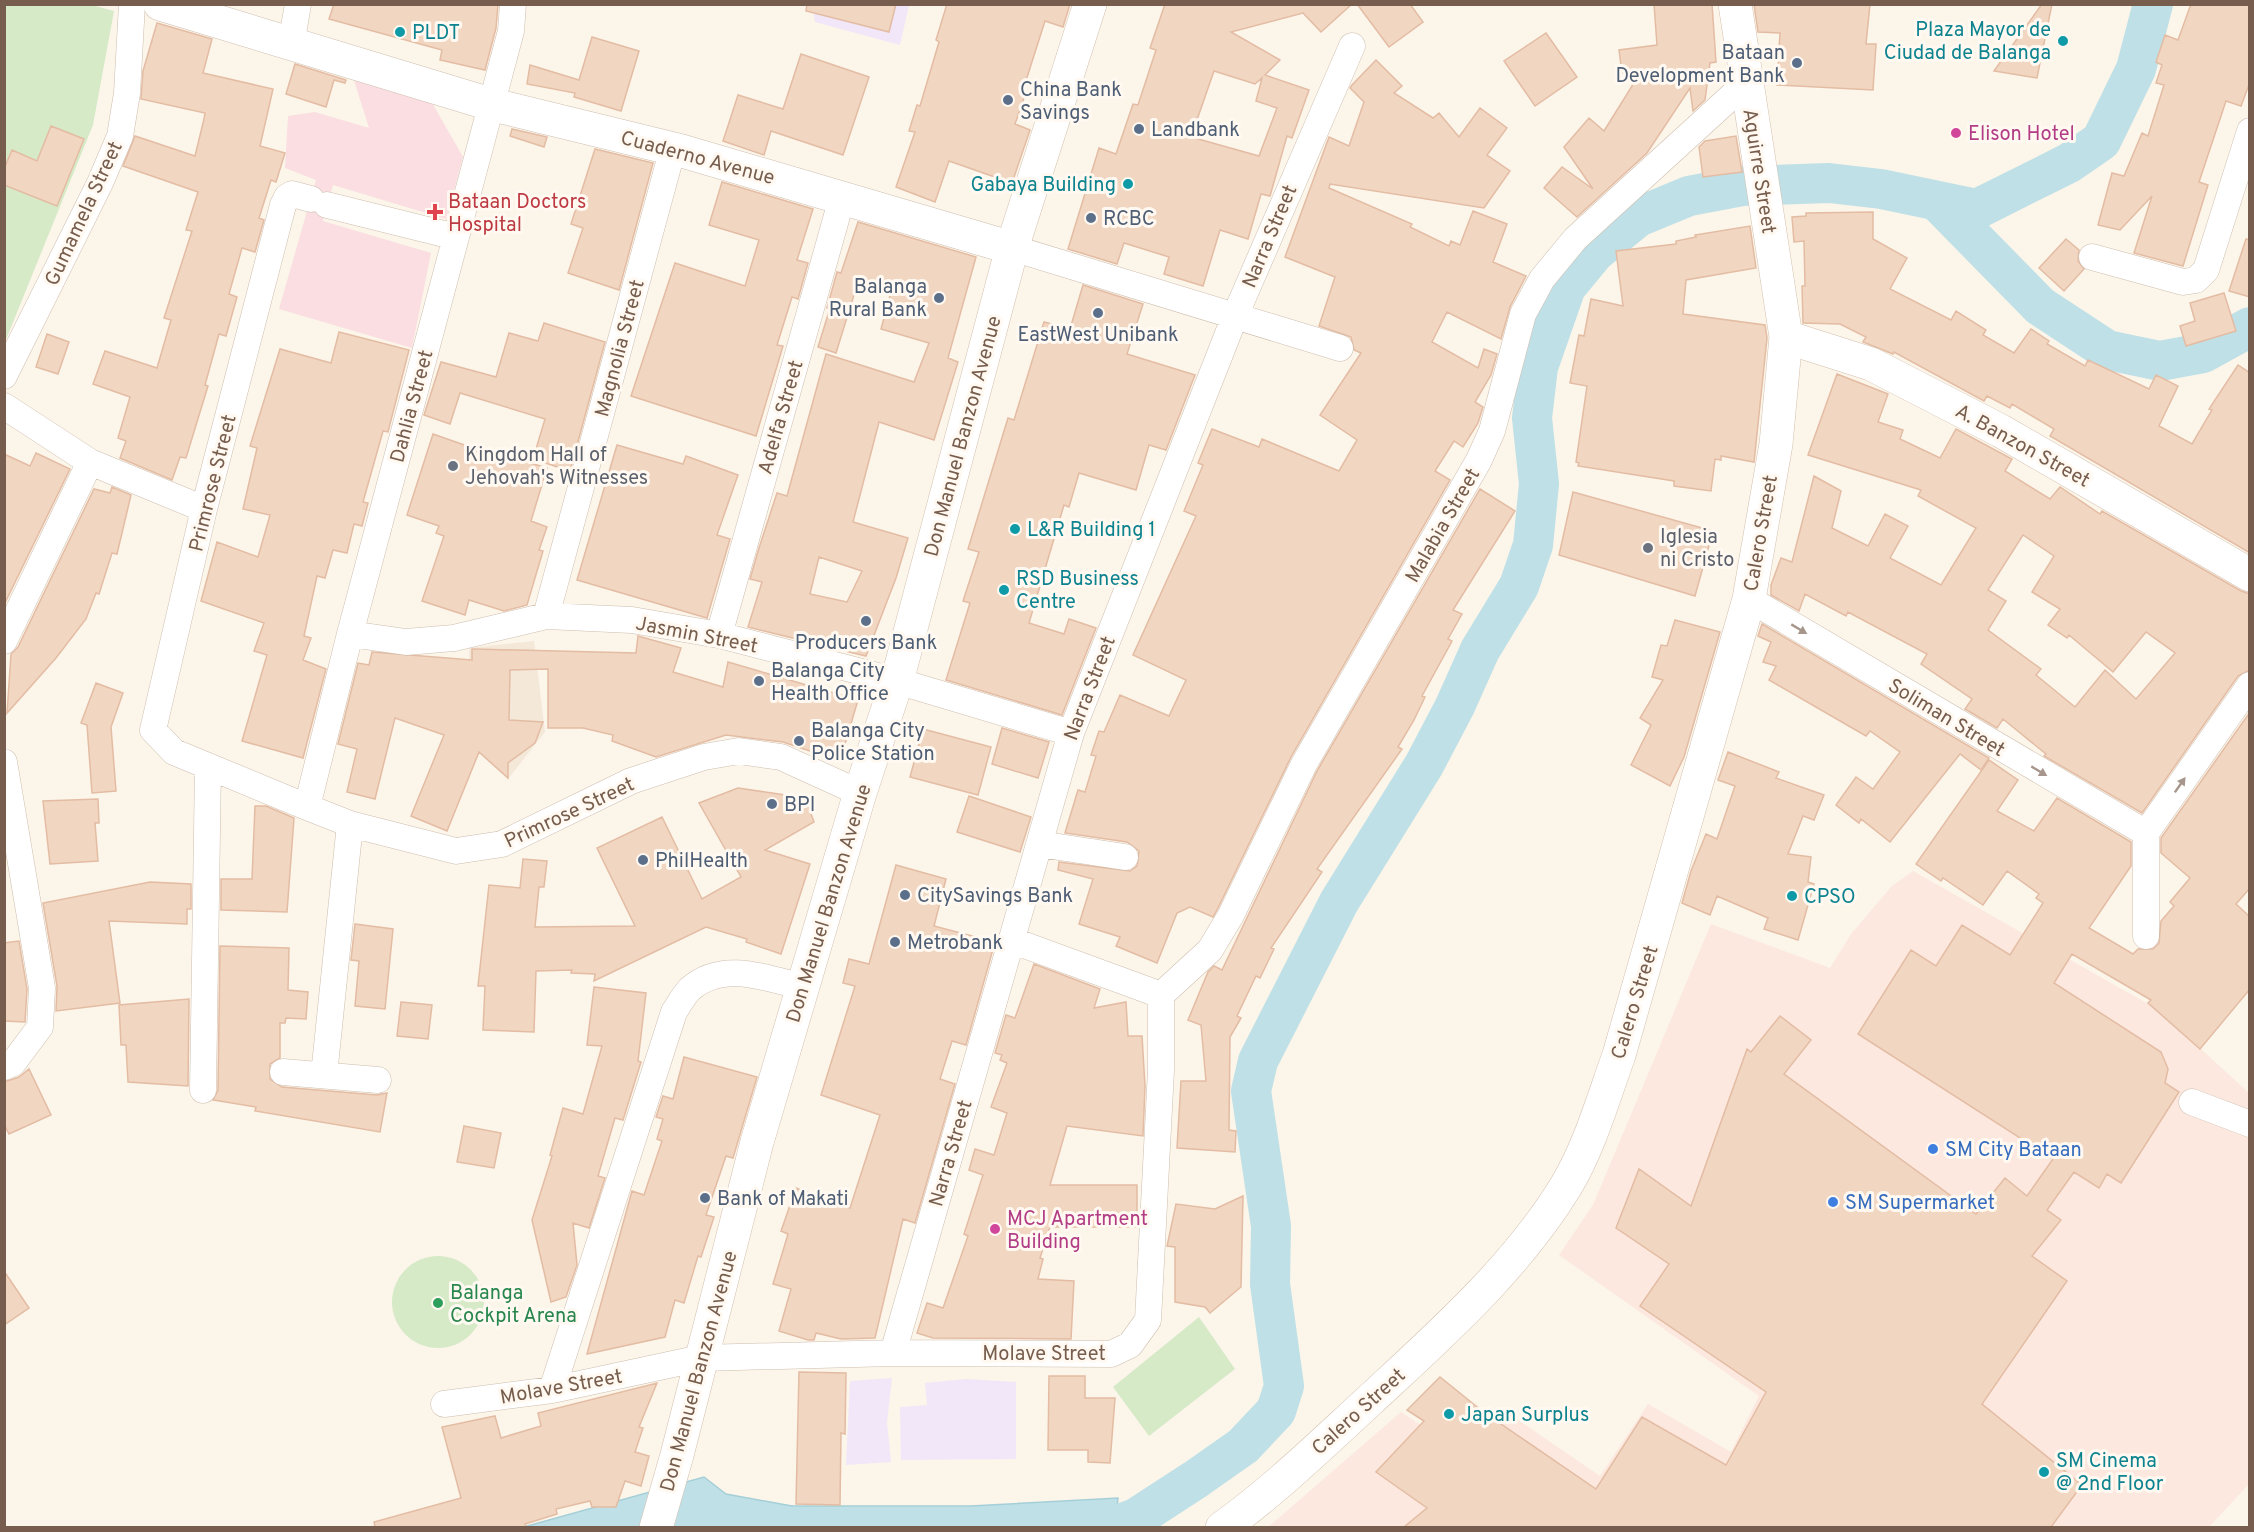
<svg xmlns="http://www.w3.org/2000/svg" width="2254" height="1532" font-family="Overpass,sans-serif">
<rect width="100%" height="100%" fill="#fcf5ea"/>
<path fill="#f4e8d9" d="M534 641 545 732 508 779 471 746 469 648Z"/>
<path fill="#fce8de" d="M1913 871 2157 1009 2249 1093V1484L2209 1527 1267 1528 1401 1412 1464 1454 1502 1409 1600 1476 1648 1404 1731 1452 1759 1396 1559 1255 1593 1205 1711 924 1830 968 1851 934 1892 886Z"/>
<path fill="#f2e6f9" d="M812 5H909L900 45 815 22Z
M892 1378 887 1422 891 1462 846 1465 850 1381Z
M966 1379 1016 1382V1459L901 1460 900 1407 927 1405 925 1383Z"/>
<path fill="#fadee1" d="M353 77 431 101 463 157 446 219 333 185 327 205 323 221 431 253 412 348 279 309 316 180 285 168 288 116 315 112 369 128Z"/>
<path fill="#d6eac8" d="M5 5H92L114 11 93 125 5 342Z
M392 1302a46 46 0 1 1 92 0a46 46 0 1 1-92 0Z
M1199 1317 1235 1369 1149 1436 1113 1387Z"/>
<path fill="#bee0e6" stroke="#a5cfd8" stroke-width="1.5" d="M704 1477 726 1494 792 1506H971L1118 1498 1115 1527 520 1528Z"/>
<g fill="none" stroke-linecap="round" stroke-linejoin="round">
<path stroke="#bee0e6" stroke-width="40" d="M1938 202 2040 306 2107 350 2160 361 2203 353 2250 327
M1108 1528 1136 1518 1196 1479 1243 1446 1276 1411 1284 1386 1270 1284 1271 1226 1251 1091 1258 1061 1339 902 1424 765 1455 706 1480 650 1519 586 1533 545 1539 484 1532 418 1538 367 1566 287 1595 252 1638 217 1689 196 1742 186 1829 183 1881 189 1977 209 2069 163 2101 141 2136 69 2153 4"/>
</g>
<path fill="#f1d6c2" stroke="#e3bca3" stroke-width="1.5" fill-rule="evenodd" d="M334 4H498L496 28 485 70 440 60 442 50 329 19Z
M807 4H896L889 32 806 11Z
M947 4H1070L1063 27 1045 21 1023 90 1026 92 1015 124 1030 130 1012 183 949 161 935 202 896 187 915 132 909 131 917 105 920 106 939 42 936 40Z
M1165 4H1352L1321 32 1303 13 1231 32 1280 60 1265 75 1309 90 1292 138 1287 136 1270 196 1261 194 1248 239 1220 230 1203 286 1164 274 1169 257 1124 243 1117 264 1068 249 1099 148 1116 154 1133 104 1138 105 1156 50 1150 48ZM1214 71 1255 84 1262 78 1256 101 1277 108 1259 156 1191 137Z
M1357 4H1410L1423 22 1389 47Z
M1654 4H1712L1716 62 1710 63 1705 100 1693 111 1690 88 1647 153 1577 217 1544 188 1562 167 1593 189 1564 147 1589 118 1604 131 1642 70 1622 73 1619 50 1657 45Z
M1754 4H1870L1866 44H1876L1873 90 1777 85 1780 33 1758 32Z
M2042 4H2052L2037 78 1994 71Z
M2191 4H2250V82L2241 106 2226 101 2199 182 2208 185 2183 266 2134 253 2152 196 2120 230 2098 225 2112 173 2124 176 2142 133 2148 136 2164 85 2156 83 2162 65 2156 62 2165 35 2178 40Z
M157 23 212 39 203 73 273 89 260 146 285 153 276 182 271 180 259 218 264 220 255 252 242 248 229 294 237 297 226 336 219 334 205 385 208 386 186 458 180 457 172 480 120 458 126 441 118 438 130 397 93 384 105 351 157 368 171 320 164 318 192 231 186 230 198 192 123 166 135 136 195 156 204 119 205 113 141 99 143 71Z
M1546 33 1577 77 1535 106 1504 61Z
M592 37 639 51 621 111 574 97 575 93 527 84 530 65 579 80Z
M801 54 869 77 843 155 771 131 764 155 723 141 738 95 783 109Z
M1376 60 1402 86 1394 93 1433 118 1439 113 1459 137 1480 108 1507 128 1487 155 1510 171 1484 208 1330 184 1329 188 1412 224 1410 227 1449 246 1451 241 1460 245 1473 211 1507 224 1493 262 1526 276 1510 307 1501 339 1447 312 1432 342 1478 368 1484 349 1497 354 1491 375 1475 402 1483 407 1478 423 1463 447 1454 441 1435 471 1450 480 1291 757 1218 908 1213 917 1190 907 1177 913 1157 963 1116 946 1120 937 1079 924 1093 879 1058 870 1059 862 1130 871 1137 866 1139 851 1127 842 1065 833 1078 790 1085 792 1096 756 1091 755 1099 731 1104 732 1120 695 1169 716 1186 680 1133 655 1196 516 1184 511 1203 465 1198 463 1212 429 1259 447 1262 439 1339 471 1357 440 1320 415 1361 353 1354 350 1351 337 1319 326 1335 277 1285 257 1329 137 1349 146 1364 102 1350 88 1352 85Z
M295 64 346 80 345 83 334 80 326 107 286 94Z
M51 126 84 139 57 206 4 185V169L12 150 37 161Z
M512 129 547 137 544 147 510 136Z
M1736 136 1742 172 1703 177 1699 147 1705 141Z
M595 149 653 163 619 290 568 273 583 228 571 224Z
M722 182 813 209 797 260 808 263 798 299 792 297 777 345 783 346 756 436 631 396 675 263 745 286 759 240 709 225Z
M1873 212V239L1907 258 1890 289 1951 320 1956 311 1986 330 1983 335 2014 353 2031 329 2049 341 2047 344 2085 366 2088 360 2149 389 2156 375 2178 386 2159 426 2192 444 2212 410 2209 409 2238 365 2250 373V553L2050 436 2054 429 2012 404 2010 408 1987 396 1984 401 1894 352 1893 354 1863 342 1866 337 1840 324 1803 323 1802 286H1805L1804 241 1794 242 1792 217 1806 216V213Z
M858 222 976 257 948 358 958 362 934 440 879 422 853 522 908 538 896 578 866 656 748 627 762 582 750 579 759 548 777 493 787 496 826 354 914 382 929 343 881 329 891 292 858 282 836 353 818 347 830 308H827L837 272 841 273ZM819 557 862 571 847 602 810 594Z
M1750 226 1756 268 1686 280 1683 314 1765 325 1767 338 1754 462 1721 456V460L1715 459 1711 491 1674 486V481L1578 466 1579 463 1576 462 1587 386 1570 383 1579 335 1584 336 1591 299 1623 306 1616 251 1676 244V241L1696 237 1695 235Z
M2066 239 2079 250 2078 261 2084 269 2064 291 2039 268Z
M2246 239 2250 240V297L2229 291Z
M1083 285 1143 304 1127 354 1195 375 1166 450 1149 445 1136 490 1079 473 1069 507 1064 505 1029 623 1064 634 1069 619 1096 628 1062 715 946 680 970 603 963 601 979 552 968 549 1008 418 1014 420 1044 322 1070 329Z
M2224 293 2236 331 2186 346 2180 326 2195 321 2190 303Z
M544 323 605 342 570 471 533 459 545 419 460 393 450 424 424 415 441 362 496 377 509 333 538 341Z
M339 332 409 350 388 432 383 431 363 502 368 503 362 526 354 524 347 553 333 550 325 578 317 576 304 636 311 638 303 660 326 669 303 758 242 741 267 655 254 651 264 623 201 601 217 542 258 557 270 515 243 509 257 448 250 446 280 349 331 363Z
M47 334 69 342 58 374 36 367Z
M1837 374 1888 394 1878 422 1903 430 1900 439 1940 458 1956 429 2012 459 2005 471 2050 499 2060 487 2100 514 2102 511 2241 591 2250 594V670L2238 676 2142 813 2044 756 2046 754 2003 719 1997 728 1965 709 1972 699 1921 664 1927 654 1848 612 1846 616 1805 594 1799 611 1771 595V585L1781 558 1792 562 1814 476 1841 491 1832 528 1868 546 1885 514 1908 526 1890 558 1941 585 1976 528 1918 496 1921 490 1808 455ZM2023 535 2054 556 2032 592 2060 609 2048 625 2067 638 2069 635 2113 672 2146 632 2175 653 2136 699 2105 670 2075 707 2036 675 2041 669 1988 630 2006 601 1988 590Z
M433 434 507 460 508 456 547 468 531 521 547 527 539 550 543 551 527 605 504 611 469 600 465 615 422 601 444 536 436 533 439 526 407 515Z
M617 445 683 464 686 456 738 475 717 535 730 539 707 618 577 580Z
M36 453 70 469 4 605V454L30 466Z
M112 487 131 495 117 554 112 553 99 594 96 593 86 619 56 658 7 713 11 654 18 647 94 489 110 493Z
M1480 489 1515 511 1453 610 1462 614 1448 639 1452 641 1422 696 1425 697 1414 720 1398 747 1402 749 1317 869 1322 872 1271 948 1274 949 1260 978 1256 976 1237 1016 1241 1018 1230 1037 1229 1130 1236 1131 1235 1152 1177 1148 1181 1081H1206L1201 1025 1188 1020 1208 972 1214 966 1222 970 1317 771Z
M1573 492 1713 531 1695 596 1559 555Z
M1675 620 1720 632 1684 757 1670 786 1631 765 1651 725 1640 718 1663 680 1652 677 1661 645 1667 646Z
M1762 624 1989 758 1981 770 1960 754 1890 842 1861 819 1859 823 1836 805 1856 777 1873 789 1900 752 1870 731 1866 736 1769 680 1776 666 1763 662 1771 642 1758 636Z
M638 636 681 648 673 672 723 687 728 662 858 700 840 761 783 742 726 735 656 757 612 741 613 735 583 728H548V669L510 670 509 720 543 722 535 743 508 763V778L479 752 447 831 411 816 444 735 395 718 375 799 347 792 357 749 338 744 358 663 369 665 372 652 472 660V649H474L636 653Z
M96 683 123 693 111 727 116 791 92 793 87 725 81 723Z
M2250 712V888L2236 904 2250 917V989L2200 1049 2148 1003 2151 1000 2072 954 2054 983 2161 1052 2168 1069 2165 1083 2179 1092 2121 1183 2107 1174 2099 1188 2074 1172 2047 1210 2061 1220 2032 1256 2067 1281 1982 1404 2082 1485 2051 1527H1404L1427 1508 1376 1472 1424 1421 1407 1410 1440 1377 1497 1423 1498 1422 1596 1489 1642 1417 1726 1465 1766 1392 1640 1306 1669 1264 1616 1228 1639 1169 1691 1206 1747 1049 1751 1052 1780 1016 1811 1040 1784 1074 1976 1214 2005 1178 2027 1196 2053 1159 1858 1034 1911 950 1936 966 1962 925 2010 955 2043 903 2036 898 2039 894 2007 871 1983 905 1943 878 1941 881 1916 864 1989 760 2018 780 1997 811 2034 831 2057 798 2131 842V866L2089 928 2133 954 2138 949H2153L2159 943 2161 921 2174 906 2170 902 2190 878 2161 853V838Z
M1002 728 1049 742 1038 778 992 764Z
M923 729 991 747 978 795 910 777Z
M1728 752 1779 772 1776 778 1824 795 1814 820 1803 816 1788 854 1811 857 1808 882 1814 884 1798 940 1764 929 1768 918 1717 896 1710 915 1682 903 1691 871 1706 834 1717 839 1735 786 1718 780Z
M738 788 805 798 814 822 765 850 810 864 781 954 746 942 747 939 706 927 594 981 595 974 571 973 572 970 536 971 534 1032 483 1030 485 986H478L489 885 520 888 523 859 547 861 544 887H539L535 927 635 926 597 848 662 817 702 899 741 877 699 803Z
M969 796 1031 817 1020 852 957 832Z
M98 799 99 823H95L98 861 50 864 43 801Z
M255 806H266L294 818 287 912 221 910V879H252Z
M896 865 946 879 934 926 995 942 966 1045 952 1041 940 1079 955 1084 915 1223 903 1219 875 1338 841 1339 816 1333 814 1340H808L779 1331 791 1289 773 1284 788 1234 781 1231 796 1188 850 1208 880 1115 821 1095 855 986 843 983 849 959 869 964Z
M150 882 191 884V909H187V924L109 921 120 1003 56 1011 57 986 43 903Z
M355 924 393 929 385 1009 355 1006 359 961 351 960Z
M19 941 27 989 25 1022 4 1021V943Z
M220 946 289 948 288 990 308 992 306 1019 286 1018 285 1023H280V1058L270 1064V1079L282 1087 377 1095 387 1093 380 1132 255 1111 256 1107 213 1100 218 1090Z
M1034 964 1100 989 1094 1008 1126 1002 1128 1036H1142L1145 1086 1143 1136 1067 1126 1050 1185H1137V1227H1050L1040 1258 1043 1259 1038 1279 1074 1281 1071 1339 933 1338 917 1333 927 1303 943 1308 968 1236 964 1234 983 1175 969 1170 975 1149 994 1155 1007 1113 991 1107 1007 1063 1000 1060 1002 1055 995 1053 1006 1015 1015 1018Z
M594 987 646 993 638 1061 641 1062 623 1120 615 1118 598 1176 605 1178 589 1228 573 1223 577 1265 566 1297 551 1302 532 1220 552 1156 550 1155 563 1108 583 1114 602 1046 587 1045Z
M189 999 188 1086 128 1082 126 1045H121L119 1005Z
M401 1002 432 1005 428 1039 397 1036Z
M684 1057 757 1077 733 1158 726 1156 706 1215 714 1217 701 1257 698 1256 684 1303 675 1300 665 1337 587 1354 632 1191 644 1195 662 1141 657 1139 663 1119 656 1117 663 1096 673 1099Z
M29 1069 51 1115 9 1134 4 1124V1082L19 1077Z
M464 1126 501 1133 494 1168 457 1162Z
M1243 1196 1241 1287 1210 1313 1205 1307 1175 1302V1247L1167 1246 1176 1204 1215 1209Z
M4 1271 29 1308 4 1325Z
M799 1372 846 1373 845 1434 841 1433 840 1505 796 1504Z
M1049 1376H1085V1398H1115L1110 1463 1088 1462V1450H1048Z
M657 1383 639 1427 643 1428 635 1452 649 1456 641 1486 625 1481 616 1507H592L590 1501 556 1509 557 1514 525 1524 526 1527H375L374 1522 461 1498 442 1427 495 1416 501 1438 541 1426 538 1413Z"/>
<g fill="none" stroke-linecap="round" stroke-linejoin="round">
<defs>
<path id="minor" d="M291 45 298 4
M311 199 292 194 287 197 283 205 204 509 153 730 174 752 307 807 350 824 456 851 502 844 631 781 704 757 739 751 781 757 860 793
M327 205 456 237
M1012 248 1340 348
M2092 257 2183 282 2196 280 2206 270 2250 131
M4 376 100 183 120 136 127 93 132 4
M4 406 90 462 204 509
M1749 599 2146 833
M546 616 673 148
M350 634 406 642 454 638 546 616 632 620 719 635 897 681 1071 733
M719 635 842 198
M4 641 90 462
M4 762 42 988 40 1027 13 1063 4 1067
M307 807 350 634 511 31 513 4
M2146 833 2250 685
M2146 833V936
M1039 844 1125 857
M1011 940 1161 995
M1161 995 1210 950 1231 915 1304 764 1479 460 1492 431 1523 314 1542 279 1575 239 1746 83
M283 1072 378 1080
M324 1075 350 824
M203 1090 208 767
M2192 1102 2250 1124
M893 1353 1071 733 1235 316 1352 46
M552 1390 674 1012C679 1004 684 995 690 989 723 960 766 978 803 987
M444 1404 552 1390 701 1358 893 1353 1111 1354 1130 1345 1148 1320 1161 1070V995"/>
<path id="tertiary" d="M160 4 490 104 682 151 1012 248"/>
<path id="secondary" d="M1786 337 1871 364 2001 431 2250 575
M656 1528 677 1455 757 1142 860 793 897 681 1012 248 1090 4
M1222 1528C1275 1490 1322 1444 1370 1400 1440 1335 1516 1268 1566 1186 1590 1146 1603 1099 1619 1055L1749 599 1776 444 1786 337 1735 4"/>
</defs>
<use href="#minor" stroke="#cebeaf" stroke-width="27"/>
<use href="#tertiary" stroke="#cebeaf" stroke-width="34"/>
<use href="#secondary" stroke="#d4c0af" stroke-width="34"/>
<use href="#minor" stroke="#fff" stroke-width="26"/>
<use href="#tertiary" stroke="#fff" stroke-width="33"/>
<use href="#secondary" stroke="#fff" stroke-width="33"/>
</g>
<defs><path id="oneway-solid" d="M-6-.8H1V-3.2L6.5 0L1 3.2V.8H-6Z" transform="scale(1.5)"/></defs>
<g fill="#a7968b">
<use href="#oneway-solid" transform="translate(1799 629) rotate(31)"/>
<use href="#oneway-solid" transform="translate(2039 771) rotate(31)"/>
<use href="#oneway-solid" transform="translate(2180 785) rotate(-55)"/>
</g>
<g fill="#0f9aa8" stroke="#fff9f1" stroke-width="2">
<circle cx="400" cy="32" r="6"/>
<circle cx="2063" cy="41" r="6"/>
<circle cx="1128" cy="184" r="6"/>
<circle cx="1015" cy="529" r="6"/>
<circle cx="1004" cy="590" r="6"/>
<circle cx="1792" cy="896" r="6"/>
<circle cx="1449" cy="1414" r="6"/>
<circle cx="2044" cy="1472" r="6"/>
</g>
<g fill="#5c6f8a" stroke="#fff9f1" stroke-width="2">
<circle cx="1797" cy="63" r="6"/>
<circle cx="1008" cy="100" r="6"/>
<circle cx="1139" cy="129" r="6"/>
<circle cx="1091" cy="218" r="6"/>
<circle cx="939" cy="298" r="6"/>
<circle cx="1098" cy="313" r="6"/>
<circle cx="866" cy="621" r="6"/>
<circle cx="759" cy="681" r="6"/>
<circle cx="799" cy="741" r="6"/>
<circle cx="772" cy="804" r="6"/>
<circle cx="643" cy="860" r="6"/>
<circle cx="905" cy="895" r="6"/>
<circle cx="895" cy="942" r="6"/>
<circle cx="705" cy="1198" r="6"/>
</g>
<g fill="#d1479c" stroke="#fff9f1" stroke-width="2">
<circle cx="1956" cy="133" r="6"/>
<circle cx="995" cy="1229" r="6"/>
</g>
<path fill="#e0444e" stroke="#fff9f1" stroke-width="2" d="M432 203h6v6h6v6h-6v6h-6v-6h-6v-6h6z"/>
<g fill="#6b7280" stroke="#fff9f1" stroke-width="2">
<circle cx="453" cy="466" r="6"/>
<circle cx="1648" cy="548" r="6"/>
</g>
<g fill="#3f7fe0" stroke="#fff9f1" stroke-width="2">
<circle cx="1933" cy="1149" r="6"/>
<circle cx="1833" cy="1202" r="6"/>
</g>
<circle fill="#2e9e5b" stroke="#fff9f1" stroke-width="2" cx="438" cy="1303" r="6"/>
<g text-anchor="middle" stroke-width="6" stroke-linejoin="round" paint-order="stroke">
<g font-size="20" fill="#0d838f" stroke="#fff9f1" text-anchor="start">
<text x="2051" y="36" text-anchor="end">Plaza Mayor de<tspan x="2051" dy="23">Ciudad de Balanga</tspan></text>
<text x="412" y="39">PLDT</text>
<text x="1116" y="191" text-anchor="end">Gabaya Building</text>
<text x="1027" y="536">L&amp;R Building 1</text>
<text x="1016" y="585">RSD Business<tspan x="1016" dy="23">Centre</tspan></text>
<text x="1804" y="903">CPSO</text>
<text x="1461" y="1421">Japan Surplus</text>
<text x="2056" y="1467">SM Cinema<tspan x="2056" dy="23">@ 2nd Floor</tspan></text>
</g>
<g font-size="20" fill="#4e5e75" stroke="#fff9f1" text-anchor="start">
<text x="1785" y="59" text-anchor="end">Bataan<tspan x="1785" dy="23">Development Bank</tspan></text>
<text x="1020" y="96">China Bank<tspan x="1020" dy="23">Savings</tspan></text>
<text x="1151" y="136">Landbank</text>
<text x="1103" y="225">RCBC</text>
<text x="927" y="293" text-anchor="end">Balanga<tspan x="927" dy="23">Rural Bank</tspan></text>
<text x="1098" y="341" text-anchor="middle">EastWest Unibank</text>
<text x="866" y="649" text-anchor="middle">Producers Bank</text>
<text x="771" y="677">Balanga City<tspan x="771" dy="23">Health Office</tspan></text>
<text x="811" y="737">Balanga City<tspan x="811" dy="23">Police Station</tspan></text>
<text x="784" y="811">BPI</text>
<text x="655" y="867">PhilHealth</text>
<text x="917" y="902">CitySavings Bank</text>
<text x="907" y="949">Metrobank</text>
<text x="717" y="1205">Bank of Makati</text>
</g>
<g font-size="20" fill="#b23c85" stroke="#fff9f1" text-anchor="start">
<text x="1968" y="140">Elison Hotel</text>
<text x="1007" y="1225">MCJ Apartment<tspan x="1007" dy="23">Building</tspan></text>
</g>
<g font-size="20" fill="#775d4d" stroke="#fff9f1">
<text transform="translate(698 157) rotate(15)" y="7">Cuaderno Avenue</text>
<text transform="translate(1760 171) rotate(81)" y="7">Aguirre Street</text>
<text transform="translate(83 213) rotate(-65)" y="7">Gumamela Street</text>
<text transform="translate(1269 236) rotate(-67)" y="7">Narra Street</text>
<text transform="translate(619 348) rotate(-75)" y="7">Magnolia Street</text>
<text transform="translate(411 406) rotate(-75)" y="7">Dahlia Street</text>
<text transform="translate(780 417) rotate(-74)" y="7">Adelfa Street</text>
<text transform="translate(962 436) rotate(-75)" y="7">Don Manuel Banzon Avenue</text>
<text transform="translate(2023 445) rotate(29)" y="7">A. Banzon Street</text>
<text transform="translate(212 483) rotate(-76)" y="7">Primrose Street</text>
<text transform="translate(1442 525) rotate(-60)" y="7">Malabia Street</text>
<text transform="translate(1760 533) rotate(-80)" y="7">Calero Street</text>
<text transform="translate(697 634) rotate(11)" y="7">Jasmin Street</text>
<text transform="translate(1089 688) rotate(-69)" y="7">Narra Street</text>
<text transform="translate(1947 717) rotate(31)" y="7">Soliman Street</text>
<text transform="translate(569 812) rotate(-25)" y="7">Primrose Street</text>
<text transform="translate(828 903) rotate(-73)" y="7">Don Manuel Banzon Avenue</text>
<text transform="translate(1634 1002) rotate(-73)" y="7">Calero Street</text>
<text transform="translate(950 1153) rotate(-74)" y="7">Narra Street</text>
<text x="1044" y="1360">Molave Street</text>
<text transform="translate(698 1371) rotate(-75)" y="7">Don Manuel Banzon Avenue</text>
<text transform="translate(561 1386) rotate(-10)" y="7">Molave Street</text>
<text transform="translate(1358 1411) rotate(-42)" y="7">Calero Street</text>
</g>
<g font-size="20" fill="#be3a42" stroke="#fff9f1" text-anchor="start">
<text x="448" y="208">Bataan Doctors<tspan x="448" dy="23">Hospital</tspan></text>
</g>
<g font-size="20" fill="#5b616d" stroke="#fff9f1" text-anchor="start">
<text x="465" y="461">Kingdom Hall of<tspan x="465" dy="23">Jehovah's Witnesses</tspan></text>
<text x="1660" y="543">Iglesia<tspan x="1660" dy="23">ni Cristo</tspan></text>
</g>
<g font-size="20" fill="#366cbe" stroke="#fff9f1" text-anchor="start">
<text x="1945" y="1156">SM City Bataan</text>
<text x="1845" y="1209">SM Supermarket</text>
</g>
<g font-size="20" fill="#27864d" stroke="#fff9f1" text-anchor="start">
<text x="450" y="1299">Balanga<tspan x="450" dy="23">Cockpit Arena</tspan></text>
</g>
</g>
<rect width="2254" height="1532" fill="none" stroke="#775d4d" stroke-width="12"/>
</svg>
